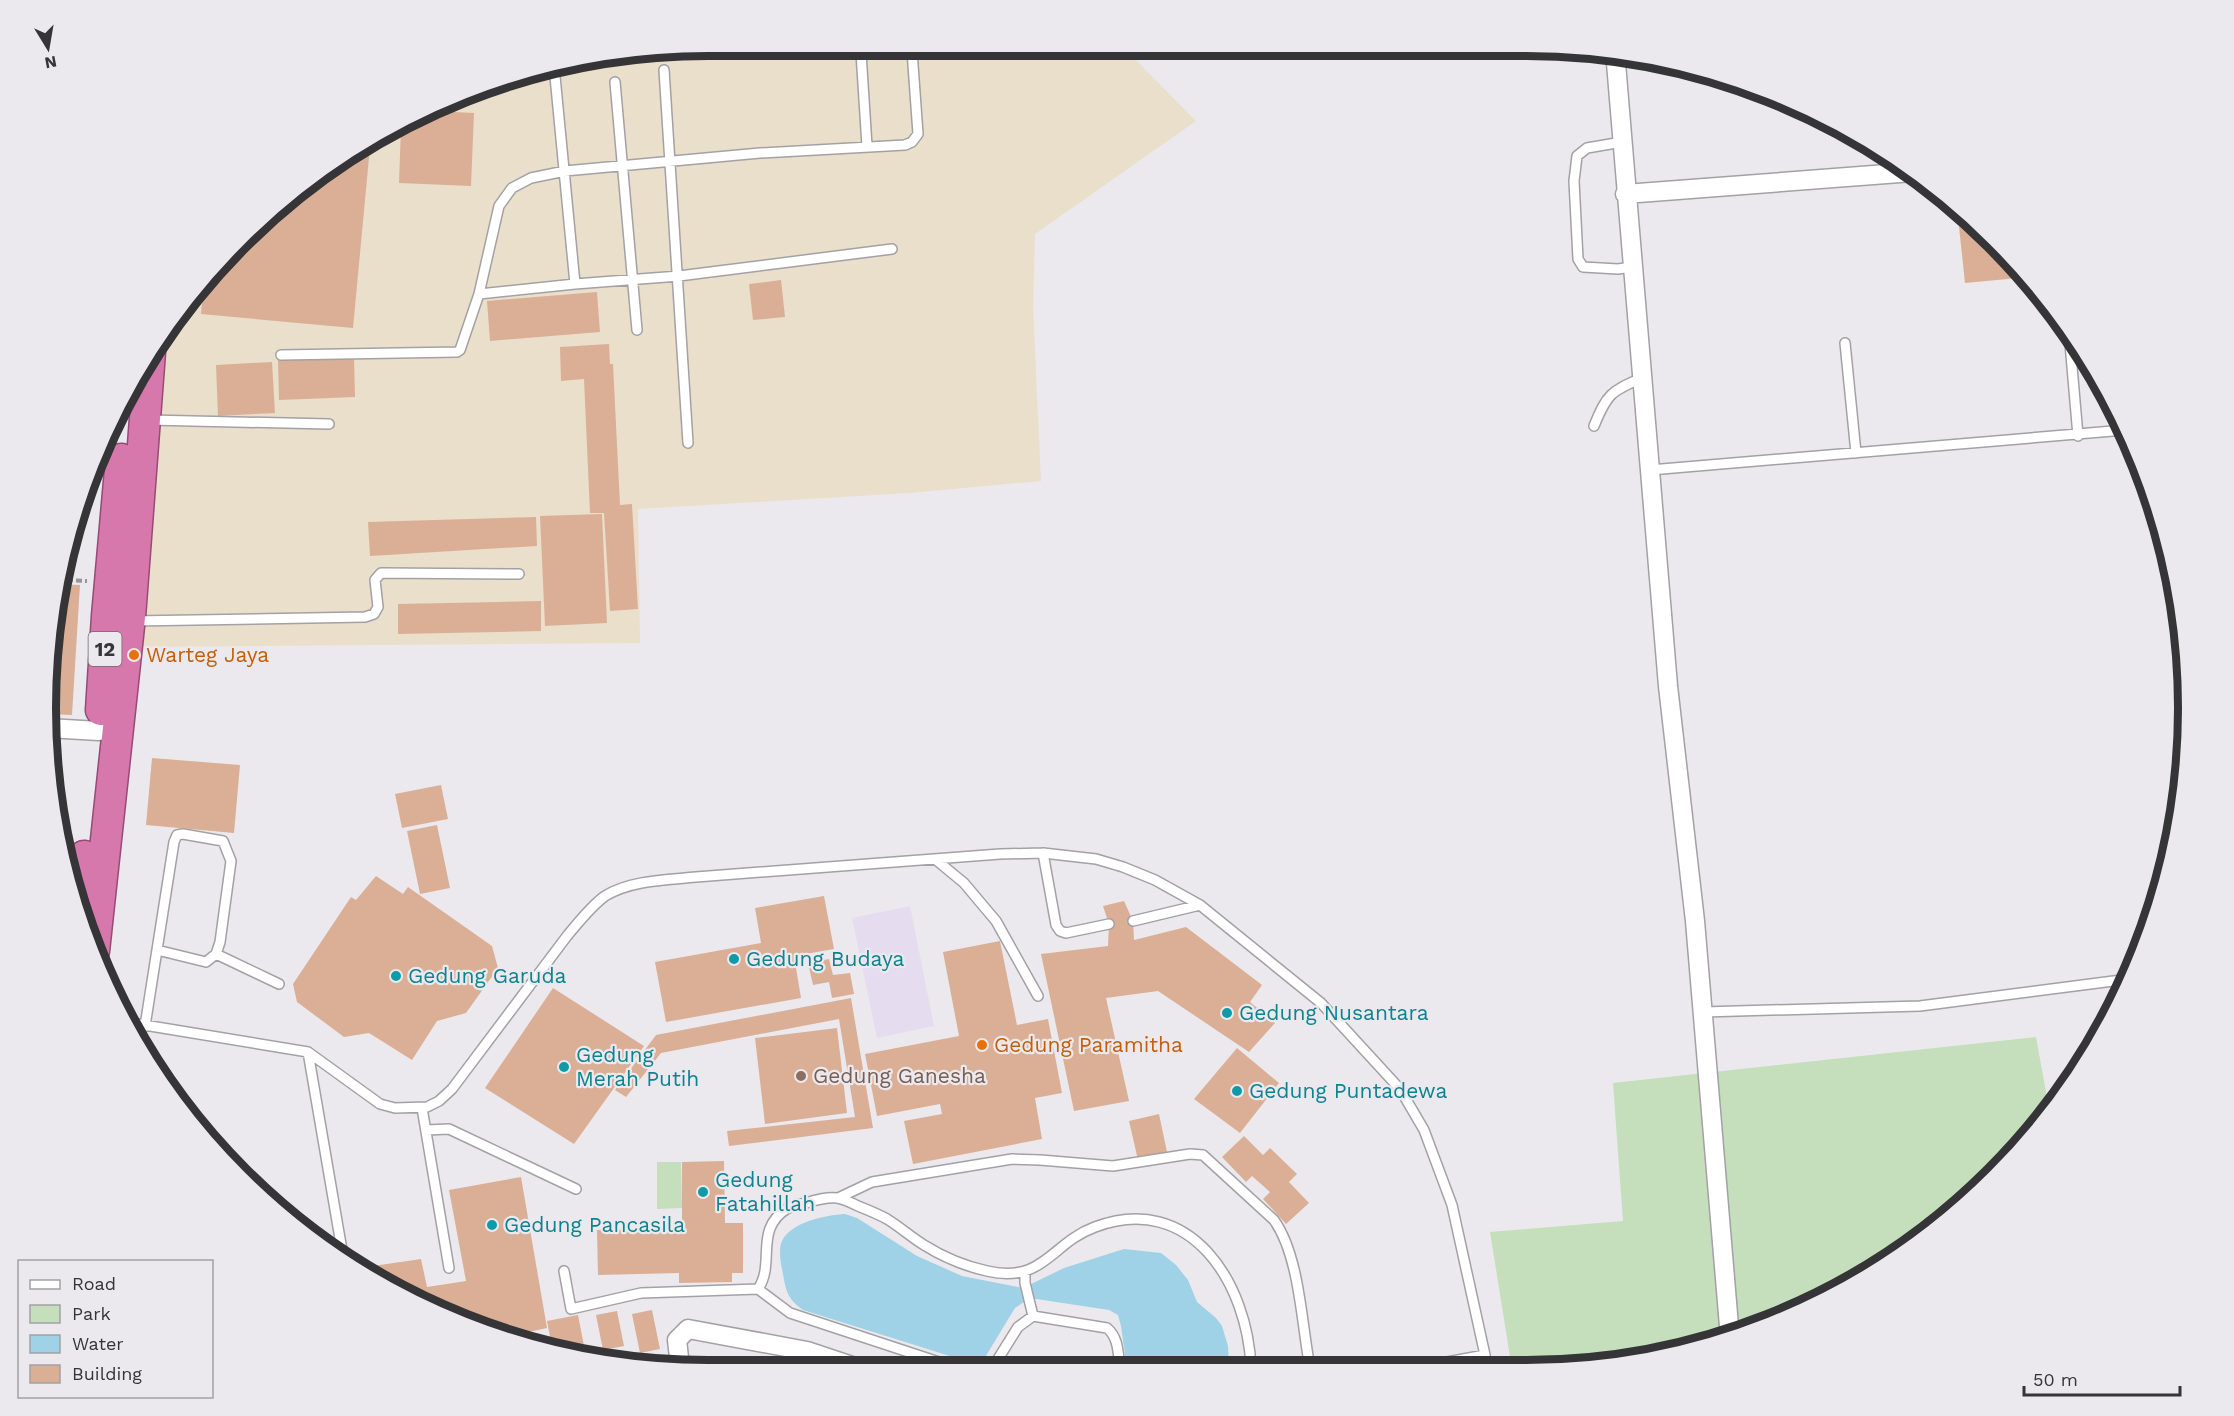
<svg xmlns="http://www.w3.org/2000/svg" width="2234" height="1416" font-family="'Work Sans',sans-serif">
<rect width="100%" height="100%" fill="#ebe9ed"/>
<path fill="#eadfcb" d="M621 51H1127L1196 121 1035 234 1033 307 1041 481 909 493 638 509 640 643 140 647 151 456 162 334 182 305 239 239 339 157 495 80Z"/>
<path fill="#e5dcf0" d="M910 906 934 1026 877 1038 852 918Z"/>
<path fill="#c5debc" d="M2036 1037 2050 1114 1993 1174 1971 1187V1198L1963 1207 1857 1282 1763 1325 1732 1328 1733 1337 1570 1370 1512 1369 1490 1232 1623 1221 1613 1083Z
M657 1162H681L682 1208 657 1209Z"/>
<path fill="#9fd1e7" d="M845 1214 857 1218 917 1256 962 1276 1023 1288 1064 1268 1124 1249 1161 1253 1176 1265 1188 1280 1197 1302 1216 1318 1222 1326 1228 1346 1229 1368H1127L1121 1326 1118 1315 1109 1310 1030 1298 1015 1308 984 1359 972 1363 803 1310C788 1299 786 1292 783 1274 781 1265 778 1250 782 1241 791 1222 826 1215 845 1214Z"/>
<path fill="#daaf96" d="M432 111 474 113 471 186 399 183 401 127Z
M361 146 370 147 353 328 201 314 204 279 239 239 339 157Z
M1957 208 2025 271 2029 277 1965 283Z
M781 280 785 317 753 320 749 284Z
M597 292 600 332 490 341 487 301Z
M609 344 610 364H613L620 505 632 504 638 609 610 611 604 513H590L584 379 561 381 560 347Z
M354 357 355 397 279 400 278 360Z
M272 362 275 413 218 416 216 365Z
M602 514 607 623 545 626 540 516Z
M536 517 537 546 370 556 368 522Z
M57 584 80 585 72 715 46 714 45 708Z
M541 601V631L398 634V604Z
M152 758 240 765 234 833 146 825Z
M441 785 448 819 402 828 395 794Z
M59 813H63L62 828H61Z
M437 825 450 888 420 894 407 831Z
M376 876 403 894 408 887 492 946 498 968 466 1013 437 1021 412 1060 369 1033 344 1037 297 1002 293 984 351 897 356 900Z
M824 896 834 949 794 956 801 998 666 1022 655 962 761 943 755 908Z
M1124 901 1133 921 1134 940 1186 927 1262 985 1250 1002 1275 1023 1249 1052 1158 991 1106 998 1129 1101 1074 1111 1041 954 1108 946 1109 924 1103 906Z
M1000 941 1017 1025 1048 1019 1062 1093 1035 1098 1042 1139 913 1164 904 1121 942 1114 940 1104 877 1116 865 1054 959 1036 943 952Z
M829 959 833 975 850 973 854 994 832 998 829 982 813 985 808 963Z
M553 988 644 1046 574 1144 485 1088Z
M851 998 873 1128 729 1146 727 1131 855 1117 839 1019 661 1053 626 1097 615 1090 656 1035Z
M837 1028 847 1113 765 1124 755 1038Z
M1237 1048 1279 1083 1240 1133 1194 1099Z
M1159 1114 1167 1152 1138 1160 1129 1121Z
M1244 1136 1263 1155 1270 1148 1297 1174 1289 1182 1309 1203 1286 1224 1263 1199 1270 1192 1252 1176 1246 1182 1222 1157Z
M724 1161 725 1223H743V1273H732V1282L679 1283V1273L598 1275 597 1230 682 1229V1162Z
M521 1177 547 1328 510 1336 455 1321 374 1274 373 1266 421 1259 427 1287 466 1281 449 1190Z
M652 1310 660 1349 640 1353 632 1314Z
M617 1311 624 1346 603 1350 596 1315Z
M578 1315 586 1356 552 1347 547 1321Z"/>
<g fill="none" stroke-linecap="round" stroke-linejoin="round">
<defs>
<path id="service" d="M861 53 867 146
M554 66 575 284
M664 70 688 443
M615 82 637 330
M380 137 382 136
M1622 142 1587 148 1577 156 1574 181 1578 259 1583 267 1618 269 1632 267
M892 249 679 276 575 284 479 294 499 206 512 188 531 178 565 171 760 153 905 145 912 142 918 134 912 51
M2069 332 2078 436
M1845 343 1856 453
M281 355 457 352 460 350 479 294
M125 396 127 395
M149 420 329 424
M1594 426C1607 394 1611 391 1642 378
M1650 470 2125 430
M133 621 365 617 374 614 378 607 375 580 381 573 519 574
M1043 853 1056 925 1060 931 1066 933 1109 924
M935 859 964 883 996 921 1038 996
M1133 921 1200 905
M216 954 279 984
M1703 1012 1920 1006 2129 979
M126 1022 308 1052 380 1104 395 1108 427 1107 439 1101 452 1089 567 936C578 923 591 906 605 896 631 880 667 880 696 877L1000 854 1043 853 1096 859 1123 867 1155 880 1200 905 1321 1003 1400 1089 1424 1130 1452 1205 1485 1355 1486 1369
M145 1026 174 842 177 835 183 834 223 841 231 861 220 942 216 954 206 962 157 950
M308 1052 343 1256
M422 1108 449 1268
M426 1130 449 1129 576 1189
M838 1198 872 1182 1012 1159 1040 1160 1113 1166 1190 1154 1203 1155 1274 1220C1298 1254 1301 1314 1308 1356L1307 1368
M564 1271 571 1309 641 1293 758 1289C776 1263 753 1229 788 1208 793 1205 800 1204 806 1203 816 1200 826 1197 837 1198 844 1199 852 1203 858 1206 868 1210 878 1214 887 1219 900 1227 911 1237 924 1245 943 1257 965 1266 987 1271 1044 1284 1051 1243 1095 1227 1191 1191 1248 1284 1251 1368
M1025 1272V1283L1033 1316
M758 1289 790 1313 954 1367
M993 1367 1018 1327 1033 1316 1107 1328C1119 1338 1118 1354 1120 1368
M1409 1369 1485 1355"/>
<path id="minor" d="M1615 51 1668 686 1695 921 1730 1338
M1625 194 1913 172
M48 728 99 731
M680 1366 677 1340 688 1329 807 1351 852 1366"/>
<path id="trunk" d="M101 710 107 616 121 459
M78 907 84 856
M94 951 130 617 150 352"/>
</defs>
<use href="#service" stroke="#a3a1a5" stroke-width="12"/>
<use href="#minor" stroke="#a3a1a5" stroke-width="21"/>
<use href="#trunk" stroke="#974a76" stroke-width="33"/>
<path stroke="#979598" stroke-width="4" stroke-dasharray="6 3" stroke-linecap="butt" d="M58 580 87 581"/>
<use href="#service" stroke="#fff" stroke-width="9"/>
<use href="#minor" stroke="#fff" stroke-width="18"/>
<use href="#trunk" stroke="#d678ac" stroke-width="30"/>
</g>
<g fill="#e8710a" stroke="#ebe9ed" stroke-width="2">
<circle cx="134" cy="655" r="6"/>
<circle cx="982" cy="1045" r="6"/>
</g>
<g fill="#0f9aa8" stroke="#ebe9ed" stroke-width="2">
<circle cx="734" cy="959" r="6"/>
<circle cx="396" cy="976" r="6"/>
<circle cx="1227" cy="1013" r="6"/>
<circle cx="564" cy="1067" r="6"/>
<circle cx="1237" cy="1091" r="6"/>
<circle cx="703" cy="1192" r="6"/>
<circle cx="492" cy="1225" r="6"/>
</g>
<circle fill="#8d6e63" stroke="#ebe9ed" stroke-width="2" cx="801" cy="1076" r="6"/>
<g text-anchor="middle" stroke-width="4.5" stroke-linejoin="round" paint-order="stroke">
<rect fill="#ebe9ed" stroke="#6c6a6d" stroke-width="1.5" x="88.5" y="632" width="33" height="34" rx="4.5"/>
<g font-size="20" font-weight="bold" fill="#353436">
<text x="105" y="656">12</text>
</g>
<g font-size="21" fill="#c56008" stroke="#ebe9ed" text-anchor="start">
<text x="146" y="662">Warteg Jaya</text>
<text x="994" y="1052">Gedung Paramitha</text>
</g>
<g font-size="21" fill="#0d838f" stroke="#ebe9ed" text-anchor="start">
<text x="746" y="966">Gedung Budaya</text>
<text x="408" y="983">Gedung Garuda</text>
<text x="1239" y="1020">Gedung Nusantara</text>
<text x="576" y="1062">Gedung<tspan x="576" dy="24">Merah Putih</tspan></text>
<text x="1249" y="1098">Gedung Puntadewa</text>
<text x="715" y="1187">Gedung<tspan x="715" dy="24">Fatahillah</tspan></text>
<text x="504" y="1232">Gedung Pancasila</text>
</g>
<g font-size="21" fill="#785e54" stroke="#ebe9ed" text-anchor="start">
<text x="813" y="1083">Gedung Ganesha</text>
</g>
</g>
<path d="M0 0H2234V1416H0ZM708 56H1526A652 652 0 0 1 2178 708V708A652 652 0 0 1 1526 1360H708A652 652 0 0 1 56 708V708A652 652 0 0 1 708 56Z" fill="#ebe9ed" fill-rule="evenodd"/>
<path fill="none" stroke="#353436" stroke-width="8" d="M708 56H1526A652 652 0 0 1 2178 708V708A652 652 0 0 1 1526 1360H708A652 652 0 0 1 56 708V708A652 652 0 0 1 708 56Z"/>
<rect x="18" y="1260" width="195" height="138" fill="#ebe9ed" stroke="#a2a1a4" stroke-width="1.5"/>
<rect x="30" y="1280" width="30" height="9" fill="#ffffff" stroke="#a2a1a4" stroke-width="1.5"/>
<text x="72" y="1290" font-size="18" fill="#353436">Road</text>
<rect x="30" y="1305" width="30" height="18" fill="#c5debc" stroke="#a2a1a4" stroke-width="1.5"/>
<text x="72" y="1320" font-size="18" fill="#353436">Park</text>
<rect x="30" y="1335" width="30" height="18" fill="#9fd1e7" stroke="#a2a1a4" stroke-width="1.5"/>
<text x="72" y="1350" font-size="18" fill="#353436">Water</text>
<rect x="30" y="1365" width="30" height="18" fill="#daaf96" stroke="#a2a1a4" stroke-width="1.5"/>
<text x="72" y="1380" font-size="18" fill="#353436">Building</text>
<g transform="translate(48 48) rotate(169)" stroke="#ebe9ed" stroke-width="4.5" paint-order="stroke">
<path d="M0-4.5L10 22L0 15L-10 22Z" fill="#353436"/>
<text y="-9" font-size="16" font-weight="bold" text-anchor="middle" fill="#353436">N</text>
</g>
<path d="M2024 1386v9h156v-9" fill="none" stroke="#353436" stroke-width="3"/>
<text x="2033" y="1386" font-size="18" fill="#353436" stroke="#ebe9ed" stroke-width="4.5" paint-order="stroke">50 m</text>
</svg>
